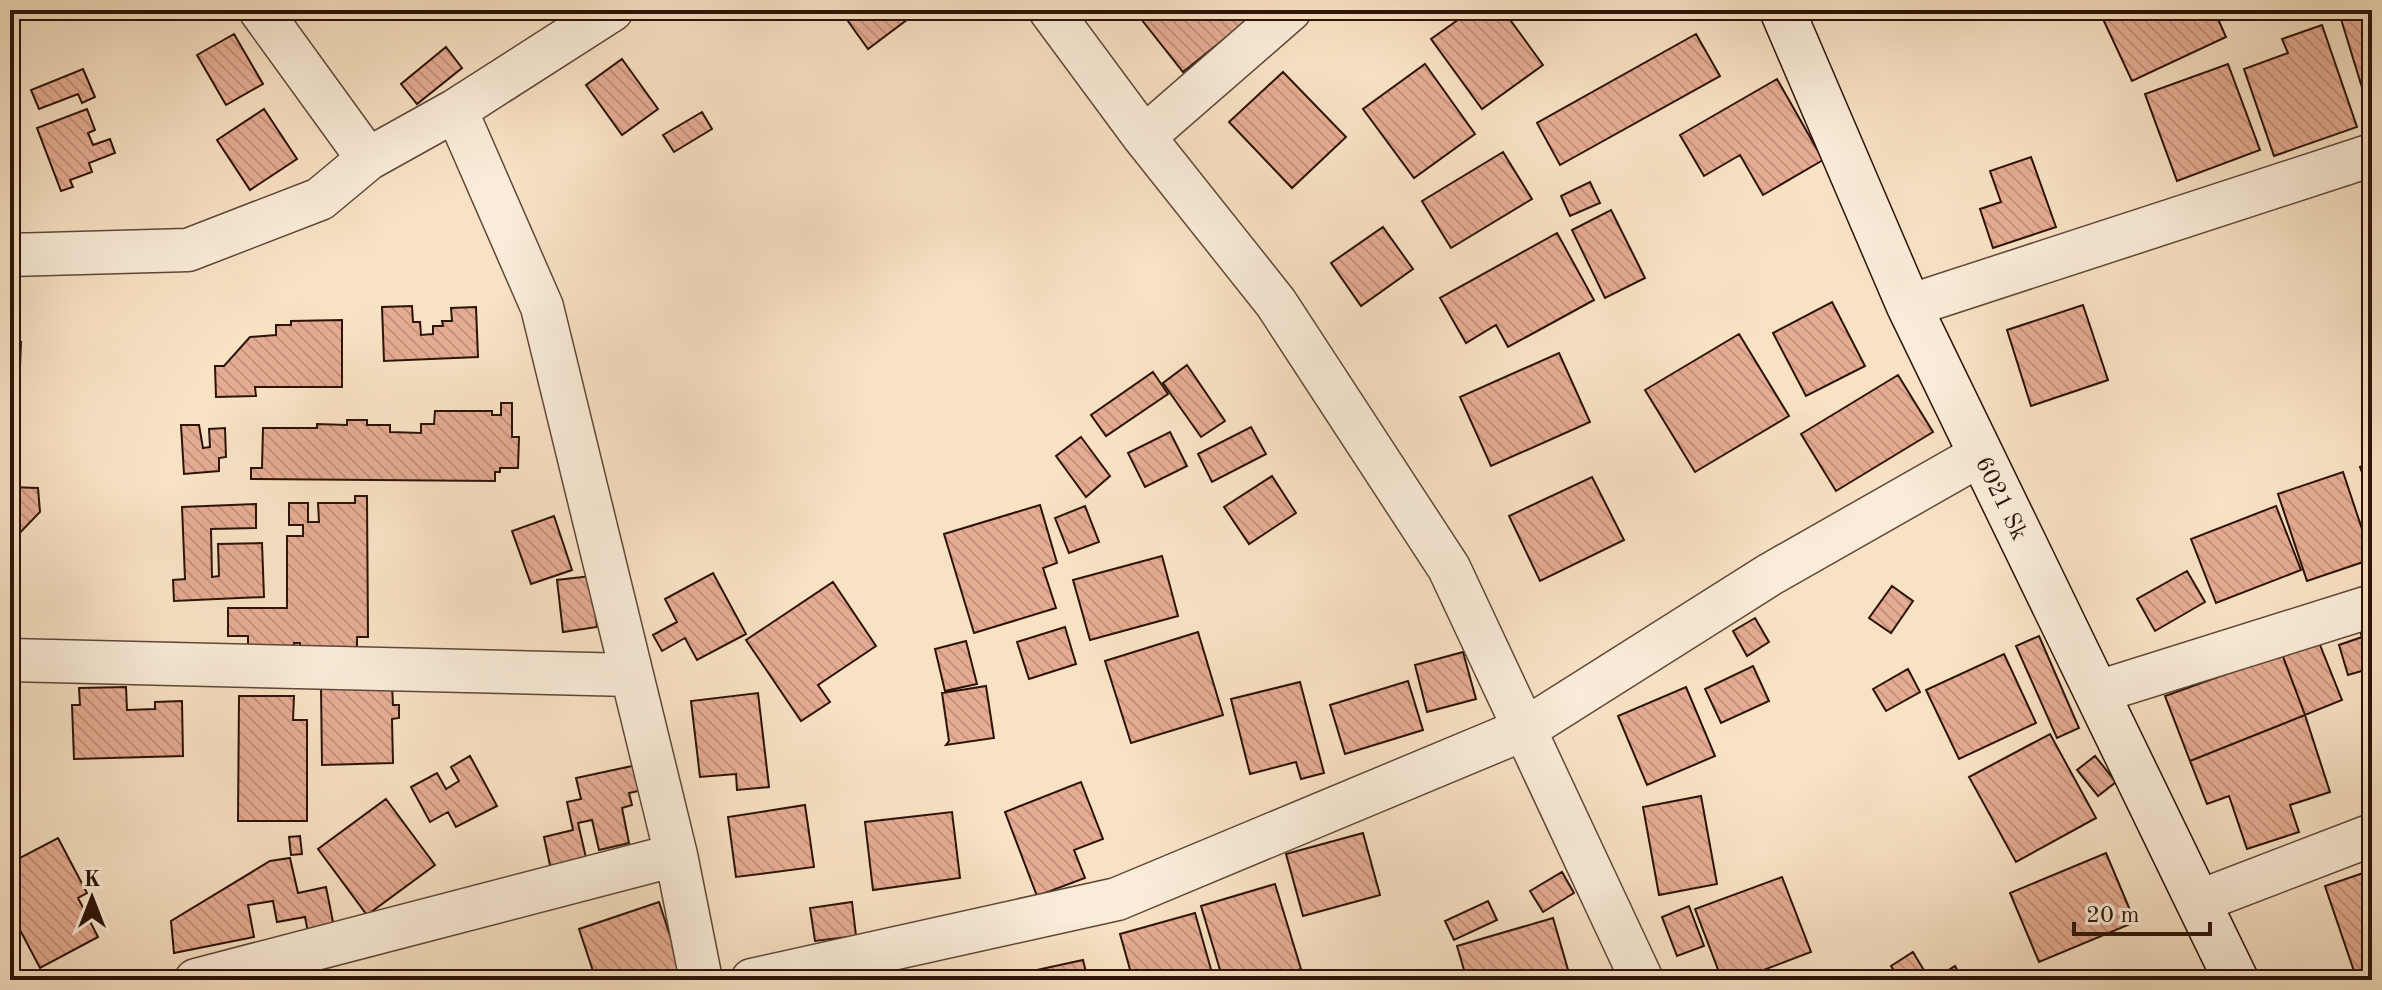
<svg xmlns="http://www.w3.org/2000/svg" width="2382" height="990" font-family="'Old Standard TT',serif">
<defs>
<pattern id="building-back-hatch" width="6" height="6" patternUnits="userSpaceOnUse" patternTransform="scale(2)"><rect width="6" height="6" fill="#e6ac93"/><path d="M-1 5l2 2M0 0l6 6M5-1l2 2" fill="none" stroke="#c5937d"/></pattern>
</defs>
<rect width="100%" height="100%" fill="#f8e2c4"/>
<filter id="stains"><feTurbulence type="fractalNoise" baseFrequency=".0025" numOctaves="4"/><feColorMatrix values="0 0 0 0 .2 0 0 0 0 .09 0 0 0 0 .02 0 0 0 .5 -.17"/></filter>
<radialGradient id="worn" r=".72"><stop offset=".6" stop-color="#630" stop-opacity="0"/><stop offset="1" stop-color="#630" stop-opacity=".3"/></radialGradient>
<path fill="url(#building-back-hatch)" stroke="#2c1309" stroke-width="2" d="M840 10H901L908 19 868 49Z
M1134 10H1242L1249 19 1183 72Z
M1472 10H1503L1543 65 1482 109 1431 39Z
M2117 10H2214L2226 37 2132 81 2102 17Z
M2372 10V106L2368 107 2341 19Z
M2322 25 2357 127 2274 156 2244 69 2288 53 2282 39Z
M234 34 263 84 226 105 197 55Z
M1696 34 1720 76 1560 165 1537 123Z
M446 47 462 68 417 104 401 84Z
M622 59 658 109 622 135 586 85Z
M1425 64 1475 134 1414 178 1363 109Z
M2228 64 2260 150 2177 181 2145 94Z
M83 69 95 97 82 103 78 94 39 109 31 90Z
M1283 72 1346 137 1292 188 1229 122Z
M1777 79 1823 160 1763 195 1740 155 1704 176 1680 135Z
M87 109 95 130 88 133 93 145 110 139 115 153 89 163 92 172 70 180 73 187 61 191 37 128Z
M264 109 297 159 250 190 217 140Z
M702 112 712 129 674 152 663 135Z
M1503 152 1532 199 1451 248 1422 201Z
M2031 157 2056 227 1993 248 1980 209 2001 202 1990 171Z
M1590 182 1600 203 1570 216 1561 196Z
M1611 210 1645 278 1605 298 1572 230Z
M1383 227 1413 269 1361 306 1331 263Z
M1557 233 1594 300 1508 347 1496 325 1466 343 1440 298Z
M1832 302 1865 366 1806 396 1773 333Z
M2083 305 2108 380 2031 406 2007 330Z
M412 306 413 322H420L421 335 433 334V326H443L442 321H452L451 308 476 307 478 357 384 361 382 307Z
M342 320V387H255L256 396 216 397 215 366H224L250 337 276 335V325H291V321Z
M1739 334 1789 416 1695 472 1645 390Z
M10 342H21L19 391H10Z
M1559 353 1590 422 1491 466 1460 397Z
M1187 365 1225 421 1201 437 1163 383Z
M1153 372 1168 394 1106 436 1091 415Z
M1898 375 1933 432 1836 491 1801 434Z
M501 403H512V437H519L518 468H500V472H495V481L251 479V468H262L263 428H317V424L347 425V420H367V425H390V432L421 433V424H434L435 411H492V415H501Z
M181 425H199L203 448 210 447 209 429 225 428 226 457 219 458V471L184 474Z
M1251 427 1266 454 1212 482 1198 454Z
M1170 432 1187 466 1145 487 1128 453Z
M1081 437 1110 476 1086 497 1056 456Z
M2372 463V501L2360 467Z
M2343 472 2372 559 2307 581 2278 494Z
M1272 476 1296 513 1249 544 1224 507Z
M1592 477 1624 540 1540 581 1509 516Z
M10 487 38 488 40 512 10 543Z
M355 496H367L368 637H357V650H300V643H294V654L248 657V636H228V608H287V536H303V525H289V503H308V522H319L318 503H355Z
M256 504V528L211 529 212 577 219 576 218 544 262 543 264 597 174 601 173 580 185 579 182 507Z
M1040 505 1057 563 1043 568 1056 608 974 633 944 534Z
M1085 506 1099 542 1069 553 1055 518Z
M2276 506 2301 570 2216 603 2191 539Z
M2372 514V537L2366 538 2362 517Z
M554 516 572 570 531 584 512 531Z
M1162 556 1178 616 1090 640 1073 580Z
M2187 571 2205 602 2155 631 2137 599Z
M713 573 746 634 697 660 685 638 662 651 653 635 677 622 665 599Z
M591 576 597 627 563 632 557 580Z
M833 582 876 646 818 685 830 702 801 721 746 640Z
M1892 586 1913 601 1891 633 1869 618Z
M2372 613V668L2348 675 2339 645 2362 637 2356 618Z
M1755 618 1769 642 1747 656 1733 631Z
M1065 627 1076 664 1029 679 1017 642Z
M1198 632 1223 715 1131 743 1105 661Z
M2039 636 2079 728 2057 738 2016 646Z
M2318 640 2342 700 2305 715 2282 654Z
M966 641 977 684 945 691 935 649Z
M1463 652 1476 699 1427 712 1415 665Z
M2004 654 2036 723 1959 759 1926 690Z
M2282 654 2305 715 2190 761 2165 696Z
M1753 666 1769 701 1721 723 1705 689Z
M1908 669 1920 692 1886 711 1873 689Z
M1408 681 1423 730 1345 754 1330 705Z
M1300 682 1324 773 1301 779 1296 762 1250 774 1231 699Z
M392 685 393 705H399V718L392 719 393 763 322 765 321 687Z
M986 686 994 738 946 745 949 741 942 693Z
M126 687 127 710 155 709V702L182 701 183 756 74 759 72 705H80L79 688Z
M1686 687 1715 756 1647 785 1618 716Z
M758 693 769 787 737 790 736 774 700 777 691 701Z
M239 696H294L293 720H307V821H238Z
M2305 715 2330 792 2290 805 2299 832 2247 849 2229 796 2207 804 2190 761Z
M2050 734 2096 818 2016 862 1969 777Z
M470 756 497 806 456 827 448 812 430 822 411 787 437 773 446 789 459 781 451 767Z
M2095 756 2116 782 2098 796 2077 770Z
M637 765 643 790 629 793 632 805 622 808 629 843 599 850 592 820 578 823 587 862 551 870 544 837 573 830 567 802 581 799 576 778Z
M1081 782 1103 839 1074 850 1085 878 1037 896 1005 812Z
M1701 796 1717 884 1659 895 1643 807Z
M386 799 435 865 367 915 318 849Z
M805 805 814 867 736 877 728 817Z
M952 812 960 878 873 890 865 822Z
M1363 833 1380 895 1303 916 1286 854Z
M300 836 302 854 291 855 289 837Z
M58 838 87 893 78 898 98 937 40 968 10 911V863Z
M2106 853 2135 922 2039 962 2010 893Z
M290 858 298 893 326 887 334 927 308 932 305 917 277 922 273 901 248 905 254 937 174 953 171 921 270 861Z
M2372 870V969L2355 974 2325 886Z
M1562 872 1574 893 1543 912 1530 891Z
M1782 877 1811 952 1737 980H1722L1695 909Z
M1275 884 1301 969 1264 980H1223L1201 906Z
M1488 901 1497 920 1454 940 1445 921Z
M659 902 684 979 596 980 579 929Z
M852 902 856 936 815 941 810 908Z
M1689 906 1704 946 1677 956 1662 917Z
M1195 913 1214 980H1133L1120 934Z
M1553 918 1571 980H1467L1457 946Z
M1913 952 1928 977 1922 980H1900L1891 966Z
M1083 960 1088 980H991Z
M1955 966 1963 980H1933Z"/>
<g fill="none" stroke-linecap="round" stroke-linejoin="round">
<defs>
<path id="street" d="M260 10 368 159
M1050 10 1144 137 1276 303 1449 568 1642 980
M456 110 542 307 676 855 701 980
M1144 137 1290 10
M10 255 188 250 320 199 368 159 456 110 612 10
M1909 306 2372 155
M10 660 631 675
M2098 692 2372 606
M2200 901 2372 835
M196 980 676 855
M752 980 1117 899 1527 728 1769 575 1980 455"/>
<path id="secondary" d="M1782 10 1909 306 2236 980"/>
</defs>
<use href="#street" stroke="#5f4738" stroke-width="45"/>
<use href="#secondary" stroke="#2c1309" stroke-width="47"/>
<use href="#street" stroke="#faecd9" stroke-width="42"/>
<use href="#secondary" stroke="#faecd9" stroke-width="44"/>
</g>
<g text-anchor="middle" stroke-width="7" stroke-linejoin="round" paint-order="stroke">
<g font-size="24" fill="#2c1309" stroke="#faecd9">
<text transform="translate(2002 498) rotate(64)" y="8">6021 Sk</text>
</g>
</g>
<rect width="2382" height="990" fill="none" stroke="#f8e2c4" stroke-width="40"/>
<rect x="12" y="12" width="2358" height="966" fill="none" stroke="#2c1309" stroke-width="4"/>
<rect x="20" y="20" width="2342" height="950" fill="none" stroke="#2c1309" stroke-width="2"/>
<g transform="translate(92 898)" stroke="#faecd9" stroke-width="6" paint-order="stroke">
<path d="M0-6L14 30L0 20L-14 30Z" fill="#2c1309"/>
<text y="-12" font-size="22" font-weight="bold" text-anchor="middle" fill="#2c1309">K</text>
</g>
<path d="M2074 922v12h136v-12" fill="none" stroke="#2c1309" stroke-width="4"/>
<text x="2086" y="922" font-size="24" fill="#2c1309" stroke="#faecd9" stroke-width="6" paint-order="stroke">20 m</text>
<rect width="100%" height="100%" filter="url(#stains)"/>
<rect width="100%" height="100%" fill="url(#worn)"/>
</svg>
